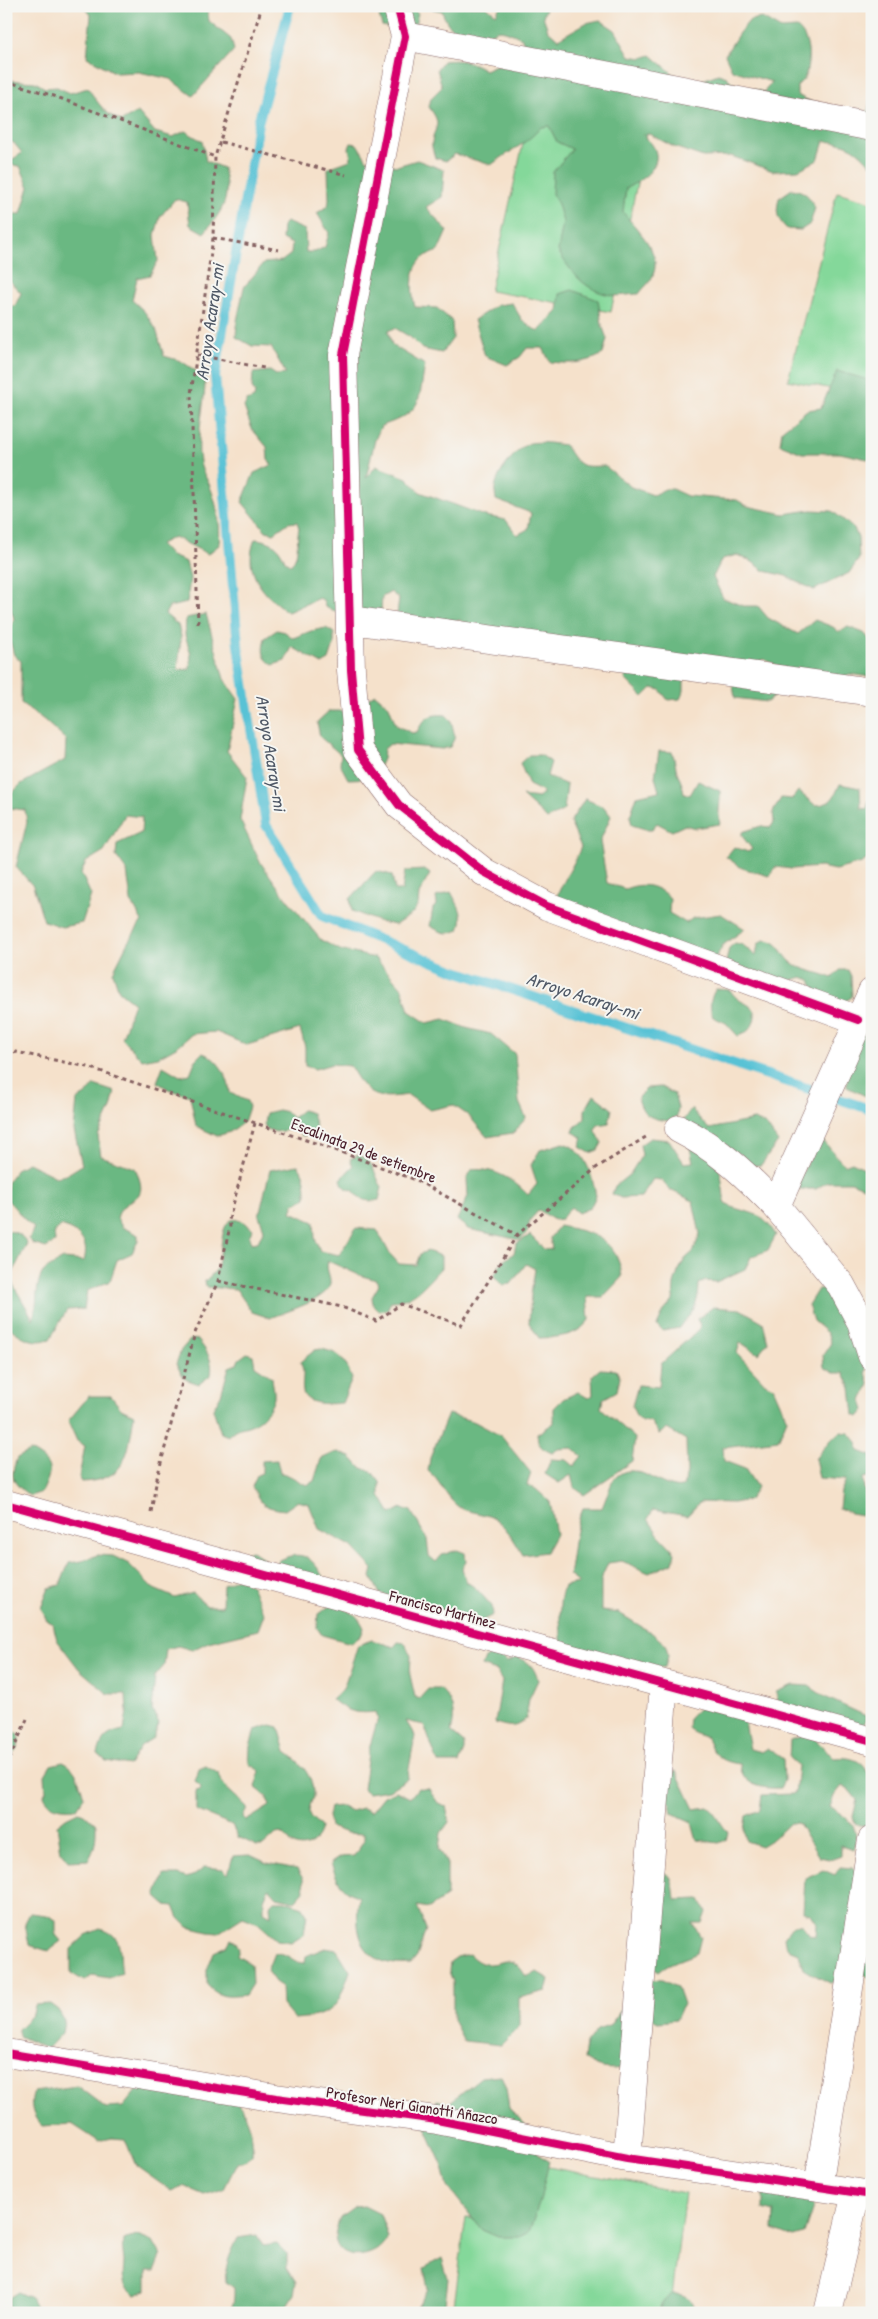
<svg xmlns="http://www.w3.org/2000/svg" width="878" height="2319" font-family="'Patrick Hand',sans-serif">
<rect width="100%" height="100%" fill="#f6f6f2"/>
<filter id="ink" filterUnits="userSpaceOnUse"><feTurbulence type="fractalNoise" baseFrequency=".02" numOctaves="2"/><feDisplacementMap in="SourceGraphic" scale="10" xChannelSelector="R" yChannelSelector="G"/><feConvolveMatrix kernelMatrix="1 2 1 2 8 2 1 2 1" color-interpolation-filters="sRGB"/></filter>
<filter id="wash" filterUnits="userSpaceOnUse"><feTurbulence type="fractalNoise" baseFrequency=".0096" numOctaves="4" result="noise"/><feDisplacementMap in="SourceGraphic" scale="20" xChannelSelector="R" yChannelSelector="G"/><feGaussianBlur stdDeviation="1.12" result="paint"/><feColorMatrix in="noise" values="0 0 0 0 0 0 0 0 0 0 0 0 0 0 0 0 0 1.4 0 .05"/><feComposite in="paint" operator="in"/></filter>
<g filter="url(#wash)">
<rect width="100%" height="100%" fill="#f5e1cb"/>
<path fill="#84d89a" stroke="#677c62" d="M531 108 649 124 611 312 490 291Z
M837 192 872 202V397L788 380Z
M543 2166 685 2193 670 2313H453L466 2217 530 2222Z"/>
<path fill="#6bb882" stroke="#5a6c56" d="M84 6H207L209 21 231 39 234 50 193 96 170 79 139 72 116 73 87 57 91 15Z
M378 6H409L418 13 413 33 382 26 377 9Z
M433 6H486L496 14 500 6H547L543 16 548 30 558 39 586 23 600 20 615 30 630 56 642 58 651 55 678 78 698 82 718 74 727 77 732 83 764 92 772 82 732 70 725 55 739 33 750 20 762 18 781 29 797 28C811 39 810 62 805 77 803 81 799 83 797 86V95L832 112H868L872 90V166C856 147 848 143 824 141L818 160 798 170 773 171 731 156 703 157 674 147 649 134 642 135C644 138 649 140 651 143 667 164 643 180 626 188L623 212C635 228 663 252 653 275 651 282 643 288 639 294 630 294 619 297 611 295 585 291 571 272 558 251L563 222 558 204 552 194 553 172 572 149 557 142 549 126 541 127C527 144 508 152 491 165L455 154 446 161 435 158C434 153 431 147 432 142 436 123 442 125 429 107L431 98 442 87 437 69 443 61C460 59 471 61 485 70L496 65 527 64 522 38C499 28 497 25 479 45 461 40 447 28 442 11L433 9Z
M6 80 35 82 45 88 57 87 70 93 88 88C98 103 105 115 122 121L138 112 155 132 173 137 185 131 202 141 206 161 223 168C231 199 224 209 204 233L190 225 187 202 175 199 160 217 155 235 158 261 150 275 137 278 132 300 144 311 156 329 164 356 181 361 205 377C206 404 195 437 200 462 201 470 206 477 209 484 217 503 221 524 219 545L208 554 174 537 160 544 171 556 186 562 190 578 187 603 169 607 165 614 178 625 181 636 178 670 190 669 191 654 185 635 186 618 206 614 224 679 238 699 227 751 247 777 240 820 260 862 283 894 321 940 340 950 375 958 402 988 409 1011 427 1023 444 1019 466 1028 491 1034 515 1054 519 1102 526 1118 513 1133 487 1137 469 1116 453 1105 430 1110 408 1095C371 1100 368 1096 350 1066L332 1064 315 1069 305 1066V1047L300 1029 247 1045 216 1032 192 1034 178 1046 158 1057 142 1060 122 1038 134 1003 119 991 113 972 128 942 142 921 131 901 127 871 116 856 117 844 141 833 142 817 125 815 104 851 86 862 81 873 91 895 82 923 62 927 44 921 33 886 16 867 27 822 25 810 8 808 7 798 21 784 65 760 66 740 44 720 21 703V661L14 655 8 634 14 619 9 603H6V306H15L21 293 6 277V217L10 214H21L29 187 20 166 12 165 10 161 22 153 14 143 6 140Z
M351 143 357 144 367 160 397 166 417 160 444 170 442 197 426 207 447 231 438 251C434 253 427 254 423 258 410 269 411 292 415 307L437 308 452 321 453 338 442 353 422 349 410 337 395 328 388 331 392 345 425 365C418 405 422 412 381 426L375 440 366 478 376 466 407 478 420 492 485 516 506 520 517 535 528 529 531 513 496 500C496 496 494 492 495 488 496 475 517 447 530 443 541 441 554 444 565 445 579 467 579 467 605 466L631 487 653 495 665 489H672L687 496 737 500 747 506 784 514 811 510 832 511 854 528 858 538 859 559 849 573 814 590 786 576 765 571 751 561 737 555 722 559 713 577 723 598 743 606H758L768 618 798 634 815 620 833 627 839 632 848 627 864 633 872 642V677L849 674 840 683 792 672 763 659 756 665 783 689 767 702 735 698 732 679 468 628 460 620 440 621 397 615 399 599 391 592 382 597 381 611 350 617 325 607 323 600 319 598 288 612C263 595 242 572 255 539 272 541 279 545 285 561L291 565C300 554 296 540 299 528L297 522 288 523 274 533 266 531 242 502 254 473 272 465 268 460 267 447 252 429 244 407 247 401 254 398 255 393 252 388 253 373 270 371 276 375 286 374 271 347 252 346 236 337 237 321 244 287 264 263 282 261 291 254 292 244 282 239 283 225 286 222 305 230 306 252H315L325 247 329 233 317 213 328 206 329 200 328 168 350 160 351 158 349 148Z
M792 189C806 191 809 196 815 208L810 224 801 230 787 229C776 218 776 212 779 198Z
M572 290 598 300 602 325 607 339 603 354C586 364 569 364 550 362L543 348H527L520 357 507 365 485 356 474 320 497 305 512 303 522 320 538 332 558 311 560 294Z
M837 371 872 381V460L840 453H802L780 444 782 430 807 410 821 408Z
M326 628 334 633V645L329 660 322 664 292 647 285 661 273 665C262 658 262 651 265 638L277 630 285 632 293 638 311 631Z
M627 666 663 673 664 678 677 676 684 680V691L680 699 668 700 660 690 652 688 643 697 625 679Z
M375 694 389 706 396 725 412 733 417 732C425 717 429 714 446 715L451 720 455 737 450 747 442 749 390 744 384 749 383 759 374 778 348 779 340 764 341 755 320 737 317 722 329 711H346Z
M659 751 672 752C675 759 675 765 677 772 680 780 683 785 684 793L690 795 698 781 720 791C721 803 717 812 720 824L695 828 685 825 672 831 657 823 652 829H645L632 825 630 816 637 796 659 791 655 777Z
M529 755H541L551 762 547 776 567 785 564 810 547 819 522 796 539 798 543 792 529 785 520 763Z
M840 784 860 788 861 808 867 809 872 790V856L862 863 835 870 821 867 791 869 776 867 769 876 742 868 726 857 734 847 748 852 752 849 742 836V832L761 826 771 827 774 822 773 812 781 798 792 799 798 791 815 805C831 805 834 798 840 784Z
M585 799 604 807 611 816 600 841 607 883 625 889C643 882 656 885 670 898L669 913 686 923 693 918 721 914 745 929 723 945 713 963 555 900C563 881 574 865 581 847L570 822Z
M425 870 430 874 419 894 418 905 412 914 395 925 380 922 352 911 350 899 376 871 392 875 395 890 402 891 405 871Z
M451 892C459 907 465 914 459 930 447 936 441 932 430 926L433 908 437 905 436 897Z
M764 940C780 940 781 953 791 962 802 971 820 972 832 978L840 970H848L851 976 852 997 842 1003 817 996 810 980 802 977 786 982 726 962 729 948 735 943 743 945 756 956 758 944Z
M872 981V1099L847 1087V1073Z
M716 989 730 990C740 1005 746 1000 755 1011 756 1024 750 1032 738 1036L726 1023 713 1017C709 1008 710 997 716 989Z
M202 1053C218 1057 229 1077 230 1093L247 1101 249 1107 244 1122 230 1132 217 1136 196 1126 190 1096 168 1089 157 1082 163 1066 180 1076 190 1074 196 1059Z
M94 1085 115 1092 111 1108 98 1136 101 1156 135 1168C153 1207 124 1192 117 1218L122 1227 138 1235V1241L132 1253 117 1260 110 1281 87 1291 84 1309 67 1310 50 1339C32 1345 20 1336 6 1325V1231C16 1231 22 1235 27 1243 22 1256 13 1268 11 1281L33 1319C39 1305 34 1285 43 1272 48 1267 57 1263 63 1259L84 1261C90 1241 78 1232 61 1226L54 1232 55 1242 46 1248 33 1244 29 1239 34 1228C23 1220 18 1210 8 1201L7 1182 18 1168 28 1163 56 1177 66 1175 82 1165 74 1130 77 1100 87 1094Z
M661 1087 674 1094 678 1108 677 1116 669 1121C651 1119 642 1116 638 1097L647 1088Z
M594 1095 612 1109 609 1123 598 1125 595 1129 602 1143 598 1150 590 1153 580 1147 583 1138 573 1132 575 1127 585 1118V1110Z
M691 1109 709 1129 754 1120 766 1125 778 1142 761 1165 748 1166 714 1157 721 1174 725 1204C751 1216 759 1208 776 1235L768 1250 751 1257 745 1269 716 1282 706 1281 699 1284C699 1293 697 1304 692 1312 688 1318 683 1321 679 1328L663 1331 657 1326 664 1311 673 1301 674 1284 678 1272 685 1259 693 1252 700 1234 693 1201 670 1190 661 1180 653 1179 641 1197 621 1198 612 1194 615 1186 630 1174 642 1155 640 1145 650 1138 669 1140 684 1163 693 1162 688 1139 678 1128Z
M278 1110 287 1112 293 1118 302 1110 312 1113 316 1127 313 1135 302 1136 294 1129 276 1132 266 1129 264 1123 266 1113Z
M820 1137 844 1165 852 1162 866 1169 872 1167V1202L866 1188 851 1182H827L816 1189H794Z
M563 1143C586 1149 592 1176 596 1196L590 1208 578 1213 571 1207 561 1219 554 1220 539 1210 530 1220 527 1233 520 1240 468 1229 457 1220 468 1196 467 1180 471 1170C493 1167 513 1179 528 1195L537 1184 531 1165 540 1150Z
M358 1155C374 1159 374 1175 382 1187L379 1200C367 1202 360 1201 353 1190 344 1189 343 1186 341 1179L353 1166 350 1159Z
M298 1165C306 1174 306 1188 306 1198L294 1204 291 1212 314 1222 315 1238 320 1251 339 1255 356 1228 377 1230 390 1254 399 1264 416 1265 420 1254 427 1251 441 1256V1268C426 1283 415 1301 391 1301L387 1310 379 1311 373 1305 372 1297 379 1285 376 1280 359 1275 328 1261C325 1270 331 1275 330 1284 328 1300 284 1312 270 1318L252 1312 236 1289 206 1287 205 1281C208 1278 213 1274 216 1270 225 1254 215 1197 253 1229L249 1236 251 1243 258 1242 264 1229 259 1216 270 1170Z
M559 1226C592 1232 618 1239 622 1277L603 1297H587L589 1320C577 1337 558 1337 539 1338L529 1323 531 1295 535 1269 526 1264 511 1284 502 1285 494 1276 502 1262 514 1253 516 1244 530 1235 545 1250 552 1249 550 1238Z
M835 1288 869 1350 866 1372 869 1384 862 1401 865 1410 859 1417 854 1415 851 1388 844 1373H834L824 1367 823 1355 831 1343 827 1333 813 1321 808 1305 818 1289Z
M872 1289V1317L860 1294Z
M713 1307 740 1309 763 1322 768 1342 758 1354 740 1342 737 1353 765 1383 773 1387 787 1419 778 1440 723 1447 724 1461 745 1469 757 1487 749 1500 733 1503 700 1502 687 1516 653 1510 648 1519 658 1534 675 1552 673 1563 649 1573 622 1561 608 1563 601 1579V1611L619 1613 652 1633 666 1645 668 1656 665 1667 639 1670 561 1646C562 1625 556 1607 564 1586L579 1583 569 1575C574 1552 573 1530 583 1508H602C605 1501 612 1481 614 1479 635 1455 661 1492 683 1487L687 1473 686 1440 667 1429 659 1434 650 1421H642L637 1418 632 1406 638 1385 659 1387 661 1364 701 1327 697 1319Z
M197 1339C206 1350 214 1360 211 1375L199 1384 185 1379 176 1364 181 1350 190 1340Z
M321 1349C342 1353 345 1360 352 1379L342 1403C331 1404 306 1406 303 1392 301 1381 306 1372 300 1362L315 1350Z
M247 1353 253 1355 255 1366 272 1377C272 1383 275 1391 274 1397 273 1408 259 1423 248 1426 238 1429 237 1427 228 1436L221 1433 213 1409 221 1395 229 1367 237 1364 239 1359Z
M600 1369 616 1370 620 1377 617 1391 603 1399 601 1408 635 1438 632 1461 584 1495 574 1487 571 1475 559 1483 545 1474 551 1459 567 1460 574 1466 582 1456 572 1448 558 1449 552 1453C541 1448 538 1446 537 1434L554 1423V1408L563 1399 578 1392 588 1398 593 1395 592 1376Z
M89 1396H111L121 1409 134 1415C128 1453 128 1480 82 1482L79 1477 85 1446 77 1441 68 1421Z
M448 1414 475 1422 501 1436 531 1473 527 1485 536 1489 550 1502 556 1534 546 1552 523 1555C515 1542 506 1524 491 1517 480 1512 464 1513 455 1504 444 1494 440 1480 428 1471L430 1458Z
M841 1432 849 1433 857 1442 859 1451 872 1456V1476L863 1478 864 1489 869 1504 862 1515 850 1513 839 1508 841 1491 846 1480 819 1478 815 1459 830 1440Z
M30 1451C53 1463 53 1470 42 1492L30 1496C13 1483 9 1479 17 1458Z
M336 1452 351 1457 360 1467 372 1472 380 1482V1495L391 1514 402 1508 411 1511 427 1539 429 1556 436 1562 442 1555 457 1550 465 1553 466 1562 462 1568 466 1582C477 1587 483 1597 492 1606L493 1615 481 1621 380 1594 371 1577 373 1569 351 1546 319 1529 309 1504 298 1501 285 1510C278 1509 266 1508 261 1502 257 1497 256 1492 252 1487L257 1475 262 1473V1461L277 1460 280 1473C290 1474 297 1481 307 1485L314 1481 321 1459Z
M251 1551C267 1557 264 1564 275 1569L279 1560C301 1550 312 1556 323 1577L314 1592C297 1589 279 1589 270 1573 257 1584 247 1578 233 1572L234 1558Z
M97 1555 113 1556 129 1564 154 1589 175 1598 193 1593 207 1606H222L223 1585 237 1578 250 1584 264 1614 258 1630 208 1642 192 1650 178 1646 166 1649 164 1666 155 1676 152 1710 159 1723 153 1738 142 1745 129 1765 106 1761 98 1754C102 1737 108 1733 124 1730L127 1712 126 1694H108L79 1669 57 1640 53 1624 47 1621 41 1608 49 1588 60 1585 69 1563 82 1561Z
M331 1605C347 1609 357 1612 364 1628L361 1636 351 1643 322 1635 317 1628 318 1614Z
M372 1640 394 1647 398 1642 405 1643 411 1656 410 1675 415 1697 419 1699 428 1689H440C453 1700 456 1716 451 1732L464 1743V1751L459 1763H438L424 1725 406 1721 415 1736 407 1779 389 1790 368 1793 363 1789 368 1753 378 1718 376 1712C357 1714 346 1712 332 1699L343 1689 358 1645Z
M497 1654 507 1662 517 1657C530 1662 534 1667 538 1680L529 1699 526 1719C515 1729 509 1727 495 1723L502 1681 496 1671 482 1666 485 1658Z
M793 1685 809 1686 825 1697 866 1716 864 1726 779 1707 776 1692Z
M699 1708 744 1717 750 1749 761 1752 767 1748 783 1759 784 1780 780 1788C761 1789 742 1785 740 1764 722 1762 713 1755 707 1738L694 1733 688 1728 689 1718Z
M271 1725 279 1727 286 1752C301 1762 314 1777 313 1796 312 1802 307 1810 310 1816 312 1819 318 1823 321 1827 320 1839 306 1853 292 1844 288 1840 287 1836 281 1833L276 1834 263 1846H257L238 1837 232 1825 196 1810V1791L200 1790 201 1787 195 1781 199 1769 206 1766 219 1774 223 1785 247 1807 243 1818 246 1821 270 1806 266 1796 255 1787 260 1771 249 1764 250 1746 255 1730Z
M6 1729 19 1734C20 1746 16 1752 7 1758Z
M805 1735 814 1738 834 1758C878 1753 872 1792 872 1823L866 1826 855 1824 853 1817 857 1800 849 1790 842 1786 834 1796 830 1807C848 1818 862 1827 853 1849L841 1845V1855L830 1859 819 1857 798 1823H790L774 1838 761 1846 746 1841 744 1830 746 1816 760 1810 762 1795 795 1794 798 1766 789 1758 790 1740Z
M63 1762C77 1768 80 1783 84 1797L77 1808C64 1809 49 1809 44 1795L46 1791 45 1775 51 1765Z
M676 1771 694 1809 708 1807C718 1814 720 1824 728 1832L726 1840 719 1843 697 1840 692 1822 672 1813 670 1803 661 1800 663 1776Z
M418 1788 429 1789 438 1803 446 1806 449 1822 441 1833 439 1848 447 1864V1896L429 1908 417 1906 426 1929 417 1957 411 1964C364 1968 353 1938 359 1897 340 1889 338 1882 331 1863L340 1857 354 1856 364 1840V1834L347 1833 330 1827 328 1816 330 1807 342 1806 351 1811 362 1808 371 1812 384 1796 396 1791 410 1798Z
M78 1812 85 1814 96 1824C96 1837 96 1849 88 1860L68 1861 61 1852 57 1825 66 1818Z
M250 1855 267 1863 297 1869 303 1879 304 1891 295 1901 277 1897 269 1888 264 1899V1912L271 1916 270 1905 274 1901H285L303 1907 307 1914 304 1934 291 1942 277 1940 258 1923 243 1917 218 1933 208 1932 188 1927 179 1918 174 1906 165 1905 156 1897 164 1875H179L186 1878 195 1875 205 1867 223 1869 228 1874 233 1856Z
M840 1867 852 1868 859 1874 872 1929V1979L860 1972 855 1977 830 1983 803 1969 798 1953 786 1948 784 1937 793 1925H802L810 1935 816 1936 817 1923 811 1914 803 1912 805 1878 823 1870 835 1875Z
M655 1868C674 1876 673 1881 675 1900L700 1899 706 1912 702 1923H692L701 1937 697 1953C684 1960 670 1961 659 1971L645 1962Z
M30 1913 47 1915 56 1920V1935L61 1941 48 1951 29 1945 25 1923Z
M100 1929C126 1935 118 1955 122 1973L109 1978 93 1975 84 1981 71 1973V1949L86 1935Z
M231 1939 236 1942 239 1949 237 1956 251 1964 252 1984 245 1995C227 1997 220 1998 207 1985V1970L214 1952 227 1946Z
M325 1948 337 1950 350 1971C337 2008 335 2016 294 2019L282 2005 281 1986 275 1982 267 1971 274 1953C291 1953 293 1964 305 1963L306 1956Z
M469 1954C494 1981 507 1941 526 1977L537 1972 549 1979 546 1991 519 1998V2027L501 2045 464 2041 453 2020V1982L449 1971 450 1962 457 1957Z
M645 1979 662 1980 677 1987 683 2004 676 2020 658 2022 651 2018 624 2068C607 2070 599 2069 584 2059L586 2044 597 2030 609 2026 622 2009 629 2011Z
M50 2004 58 2010 64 2020 62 2033 47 2049 19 2036 18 2029 33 2014 35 2005Z
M155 2068 236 2101C249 2116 254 2135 252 2155L247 2160 237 2163 224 2189 204 2195 183 2186 171 2191 136 2166 125 2139 112 2138 98 2141 72 2124 42 2126C32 2117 29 2104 34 2092L77 2086 106 2108 123 2107Z
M501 2075 506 2088 509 2108 527 2126 539 2155 549 2161 540 2201 529 2232 519 2237H498L482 2230 448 2187 443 2167 425 2127 429 2108 437 2100 449 2103 481 2077Z
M769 2165 782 2166 796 2172 804 2178 814 2204 804 2234 794 2237 773 2229 774 2212 763 2209V2190L756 2176Z
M364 2206 380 2214 388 2237C385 2241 382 2246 378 2249 364 2259 337 2260 335 2237 335 2231 338 2224 340 2218L355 2207Z
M872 2221V2266C862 2249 861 2239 872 2221Z
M257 2235 263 2246 277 2244 287 2254V2268L296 2282 294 2294 282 2313H225C235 2308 234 2298 234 2288L226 2282C224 2265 231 2253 238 2238Z
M137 2236 153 2242 161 2256 155 2271H147V2290L135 2295C119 2287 124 2273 124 2260 123 2253 122 2248 123 2240Z
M442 2258 448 2279 444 2313H414L428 2289 424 2268Z
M18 2292 31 2298 39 2313H8L10 2297Z
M672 2294C685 2294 694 2298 695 2313H659L663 2302Z"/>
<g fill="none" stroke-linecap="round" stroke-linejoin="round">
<path stroke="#59c2d5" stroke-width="10" d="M290 6 258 123 215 376 238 645 266 825 322 916 453 970 872 1110"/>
</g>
</g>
<g filter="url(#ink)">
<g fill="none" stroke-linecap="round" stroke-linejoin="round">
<defs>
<path id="minor" d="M397 6 405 36 343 355 351 670 358 750 399 805 484 872 547 906 858 1020
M405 36 872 127
M351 620 872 692
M872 992 776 1206 841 1285 861 1322 872 1356
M679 1129C720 1150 744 1173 776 1206
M6 1504 872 1741
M6 2053 276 2098 437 2120 627 2158 872 2195
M627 2158 664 1684
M818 2187 872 1840
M828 2313 856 2193"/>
</defs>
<use href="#minor" stroke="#866363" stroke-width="29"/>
<path stroke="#866363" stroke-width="3" stroke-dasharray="4 4" stroke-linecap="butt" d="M337 6 365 11
M6 81 54 96 215 157
M221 142 346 175
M213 238 279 250
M197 355 264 368
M198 624 191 394 213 238 215 157 262 6
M6 1050 88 1067 327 1147 416 1180 517 1235 596 1168 649 1135
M218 1281 342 1307 376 1321 401 1304 461 1325 517 1235
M151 1512 157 1478 195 1333 218 1281 230 1226 229 1220 255 1123
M6 1766 27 1719"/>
<use href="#minor" stroke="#fff" stroke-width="28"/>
<defs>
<path id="cycleway" d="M397 6 405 36 343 355 351 670 358 750 399 805 484 872 547 906 858 1020
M6 1504 872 1741
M6 2053 276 2098 437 2120 627 2158 872 2195"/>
</defs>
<use href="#cycleway" stroke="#f6f6f2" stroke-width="11"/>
<use href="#cycleway" stroke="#d6006c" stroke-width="8"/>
</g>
</g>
<g text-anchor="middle" stroke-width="4" stroke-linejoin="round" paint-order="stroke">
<g font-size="16" fill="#4a1f2b" stroke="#f6f6f2">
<text transform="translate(364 1150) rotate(21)" y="6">Escalinata 29 de setiembre</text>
<text transform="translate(443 1609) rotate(15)" y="6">Francisco Martinez</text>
<text transform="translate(412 2105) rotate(9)" y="6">Profesor Neri Gianotti Añazco</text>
</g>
<g font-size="18" font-style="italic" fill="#4f5866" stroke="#f6f6f2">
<text transform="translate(210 322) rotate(-82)" y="6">Arroyo Acaray-mi</text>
<text transform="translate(271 753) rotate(81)" y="6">Arroyo Acaray-mi</text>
<text transform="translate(583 996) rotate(18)" y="6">Arroyo Acaray-mi</text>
</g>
</g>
<rect width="878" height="2319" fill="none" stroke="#f6f6f2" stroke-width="25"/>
</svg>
